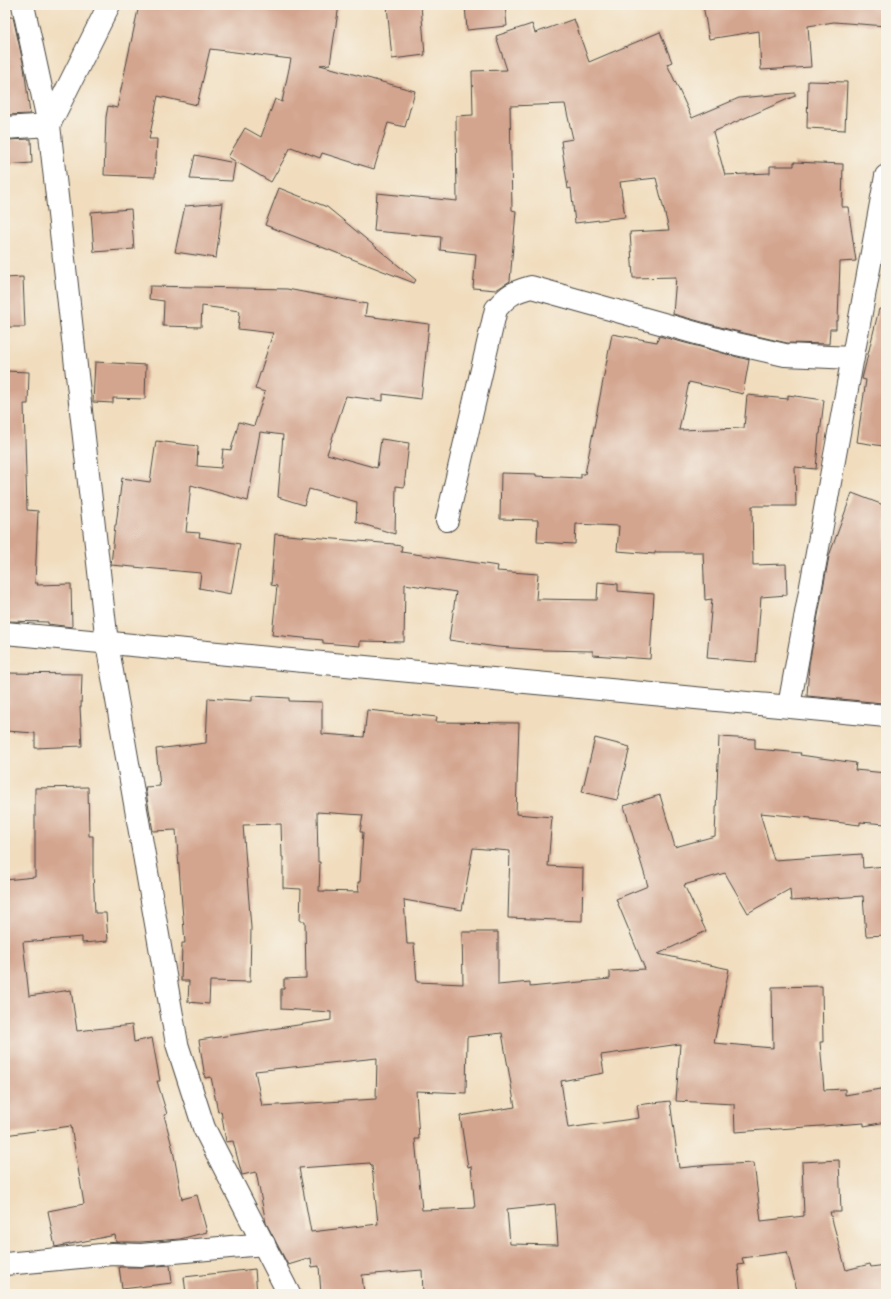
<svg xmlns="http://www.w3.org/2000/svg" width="891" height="1299" font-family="Sriracha,sans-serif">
<rect width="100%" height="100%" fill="#f7f3e8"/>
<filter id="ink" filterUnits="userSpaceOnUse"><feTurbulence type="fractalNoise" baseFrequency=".025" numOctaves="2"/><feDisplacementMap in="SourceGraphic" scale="8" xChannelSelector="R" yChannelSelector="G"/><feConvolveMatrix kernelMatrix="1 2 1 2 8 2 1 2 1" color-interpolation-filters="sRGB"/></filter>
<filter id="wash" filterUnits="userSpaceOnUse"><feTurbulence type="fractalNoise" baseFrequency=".012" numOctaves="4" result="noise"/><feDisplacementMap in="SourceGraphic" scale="16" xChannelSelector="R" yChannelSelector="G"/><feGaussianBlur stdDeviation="0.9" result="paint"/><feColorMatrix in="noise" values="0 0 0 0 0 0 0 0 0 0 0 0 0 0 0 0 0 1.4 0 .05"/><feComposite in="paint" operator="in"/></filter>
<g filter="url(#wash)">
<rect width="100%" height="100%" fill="#f1ddbe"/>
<g id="blocks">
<path fill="#d3a48e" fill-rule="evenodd" d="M139 5H339L330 64 320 65 415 91 405 127 388 123 374 169 322 153 320 158 291 147 271 182 228 157 245 128 261 137 275 99 282 102 291 59 210 49 197 105 158 96 149 139H157L155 177 104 175 106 117 108 106 117 108Z
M387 5H421L425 55 392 59Z
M465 5H505L507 26 467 30Z
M703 5H886V26L834 22 808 26 811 67 761 70 759 31 709 39Z
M5 17H13L24 67 30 114 5 115Z
M574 19 589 62 660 32 672 62 667 64 692 118 739 98 795 93V96L713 132 725 175 770 173V166H794V162L843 164 842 207H848L856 261 840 262 838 321H836V329H830L829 344 787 343 731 330 673 314 676 277 633 278 630 232 669 230 656 178 620 182 625 217 575 223 571 188 568 189 561 141 573 139 565 104 510 106 512 210 516 211 510 281 496 290 473 288 476 254 440 250 441 237 374 231 377 193 457 201 456 116 473 115 472 71 507 70 496 36 532 24 535 33Z
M808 81 847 82 845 130 807 128Z
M31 139 32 163 5 165V140Z
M195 155 235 163 232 181 190 179Z
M279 188 327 207 416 280 414 283 265 225Z
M223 203 216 258 175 252 185 206Z
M131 209 134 249 94 252 91 212Z
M23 277 25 327H5V278Z
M150 286 287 289 367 304 365 316 429 324 421 399 383 394V401L346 396 327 454 377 468 381 439 409 443 404 487 396 486 395 534 356 522 357 502 309 489 304 505 278 497 283 435 260 432 248 501 191 485 186 532 200 533 199 537 240 544 231 594 199 588 201 573 111 565 115 525H116L122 478 150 482 156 441 198 446 197 466 221 468 223 449 231 450 239 422 254 426 265 392 255 389 273 333 238 329 240 311 202 306 201 327 163 326 164 301 149 299Z
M879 309 886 310V438H884L883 446 857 442 866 380 862 379Z
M612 334 657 342 659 336 749 360 743 394 689 382 679 430 744 428 747 395 788 399V395L824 400 820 434H819L816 469 795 467 796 506H752L753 565 786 564 787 595 761 597 756 662 707 658 712 599 705 600 703 552H655V554L617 551 619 526 576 524 575 544 537 542 538 520 500 519 501 473 536 474V476L581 478V474H585Z
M95 362 146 365 145 399 113 398V403L93 402Z
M5 371 29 372 28 404H24L27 510 38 511 35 583H38L37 585 71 584 72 627 48 624V622L5 621Z
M852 493 886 506V669L883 703 807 696 809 664 829 556Z
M275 534 394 544V545L402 546 401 552 498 566 497 571 538 574 536 599 597 600 598 582 618 584V591L654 594 650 659 593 655V651L543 650 497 647 449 640 456 592 405 584 404 642 360 641V646L323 643V640L272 635 277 586 271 585Z
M5 673 82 674 81 707H80L82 746 35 748V733L5 731Z
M252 696 289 698V701L322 702V734L364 737 367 710 437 717 436 722 519 723 516 814 552 817 548 866 583 868 582 921 508 918 510 851 473 848 462 910 404 900 407 944H414L417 982 463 984 462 932H498V985L530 982V987L610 979V971L645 969 616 899 648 886 624 806 660 795 675 847 715 836 719 737 755 739V749L801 753 800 755 856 763 855 770 886 773V824L860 822V825L811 819V818L760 813 774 860 862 854 863 868 886 866V935L866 936 863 896 791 901 790 889 748 913 725 873 684 885 706 931 658 954 729 969 714 1043 773 1048 772 987 822 986 823 1042H820L824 1090 845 1089V1095L886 1088V1122L864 1126V1123L735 1132 734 1104 676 1101 680 1044 601 1055 604 1073 561 1081 568 1128 639 1118 637 1105 670 1101 679 1168 710 1165 754 1163 761 1221 804 1216 802 1162 839 1160 841 1212H830L846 1270 870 1264 871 1267 886 1265V1294H798L787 1252 742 1258 744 1264 738 1265 741 1294H423L422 1270 362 1275 364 1294H321L319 1266 312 1267 311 1258 288 1265 266 1223 256 1172 242 1175 233 1141 226 1142 221 1111 218 1112 211 1077 205 1078 199 1040 331 1020V1012L281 1009V989H284V979L306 978 305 921H300L301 889 283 888V857H282L281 824 243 825 251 928 250 982 210 981 209 1004 188 1002 189 981H181L182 943H185L176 830 153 831 145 787 160 786 156 749 206 743 208 698 252 701ZM317 812 363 815 360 832H363L360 882H358L359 892 319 891 320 862H318ZM502 1033 515 1107 460 1116 468 1167 471 1166 475 1208 422 1210 415 1139H419L416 1091 466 1093 467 1037ZM377 1058 376 1099 262 1106 255 1071ZM370 1163 371 1166H372L378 1224 311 1232 299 1168ZM555 1204 558 1245 510 1244 507 1209Z
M595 738 630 747 617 800 582 792Z
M88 787 89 836H93V872L95 913H106L108 941 82 943V937L23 942 29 996 71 990 77 1031 132 1025 134 1042 152 1038 160 1081H157L167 1114 164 1115 173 1150 182 1199 197 1195 207 1232 180 1239 141 1242H116L115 1235 55 1247 48 1211 84 1204 71 1126 5 1135V880L35 877V788Z
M170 1265 172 1283 122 1289 119 1267H142Z
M255 1269 257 1294H186L184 1277Z"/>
</g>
</g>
<g filter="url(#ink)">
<use href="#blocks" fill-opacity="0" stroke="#494641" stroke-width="1"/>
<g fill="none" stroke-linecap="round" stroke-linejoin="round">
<defs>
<path id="street" d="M5 128 49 125 109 5
M447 520 496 309C508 295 513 292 531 287L728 342 785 355 853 358
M5 633 886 716
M789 706 886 176
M5 1264 112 1254 141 1255 264 1244"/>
<path id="secondary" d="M23 5 49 125 107 643 177 1044 204 1128 289 1294"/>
</defs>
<use href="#street" stroke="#494641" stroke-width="24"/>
<use href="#secondary" stroke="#494641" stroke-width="24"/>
<use href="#street" stroke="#fff" stroke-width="22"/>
<use href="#secondary" stroke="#fff" stroke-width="22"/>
</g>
</g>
<rect width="891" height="1299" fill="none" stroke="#f7f3e8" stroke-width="20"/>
</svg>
